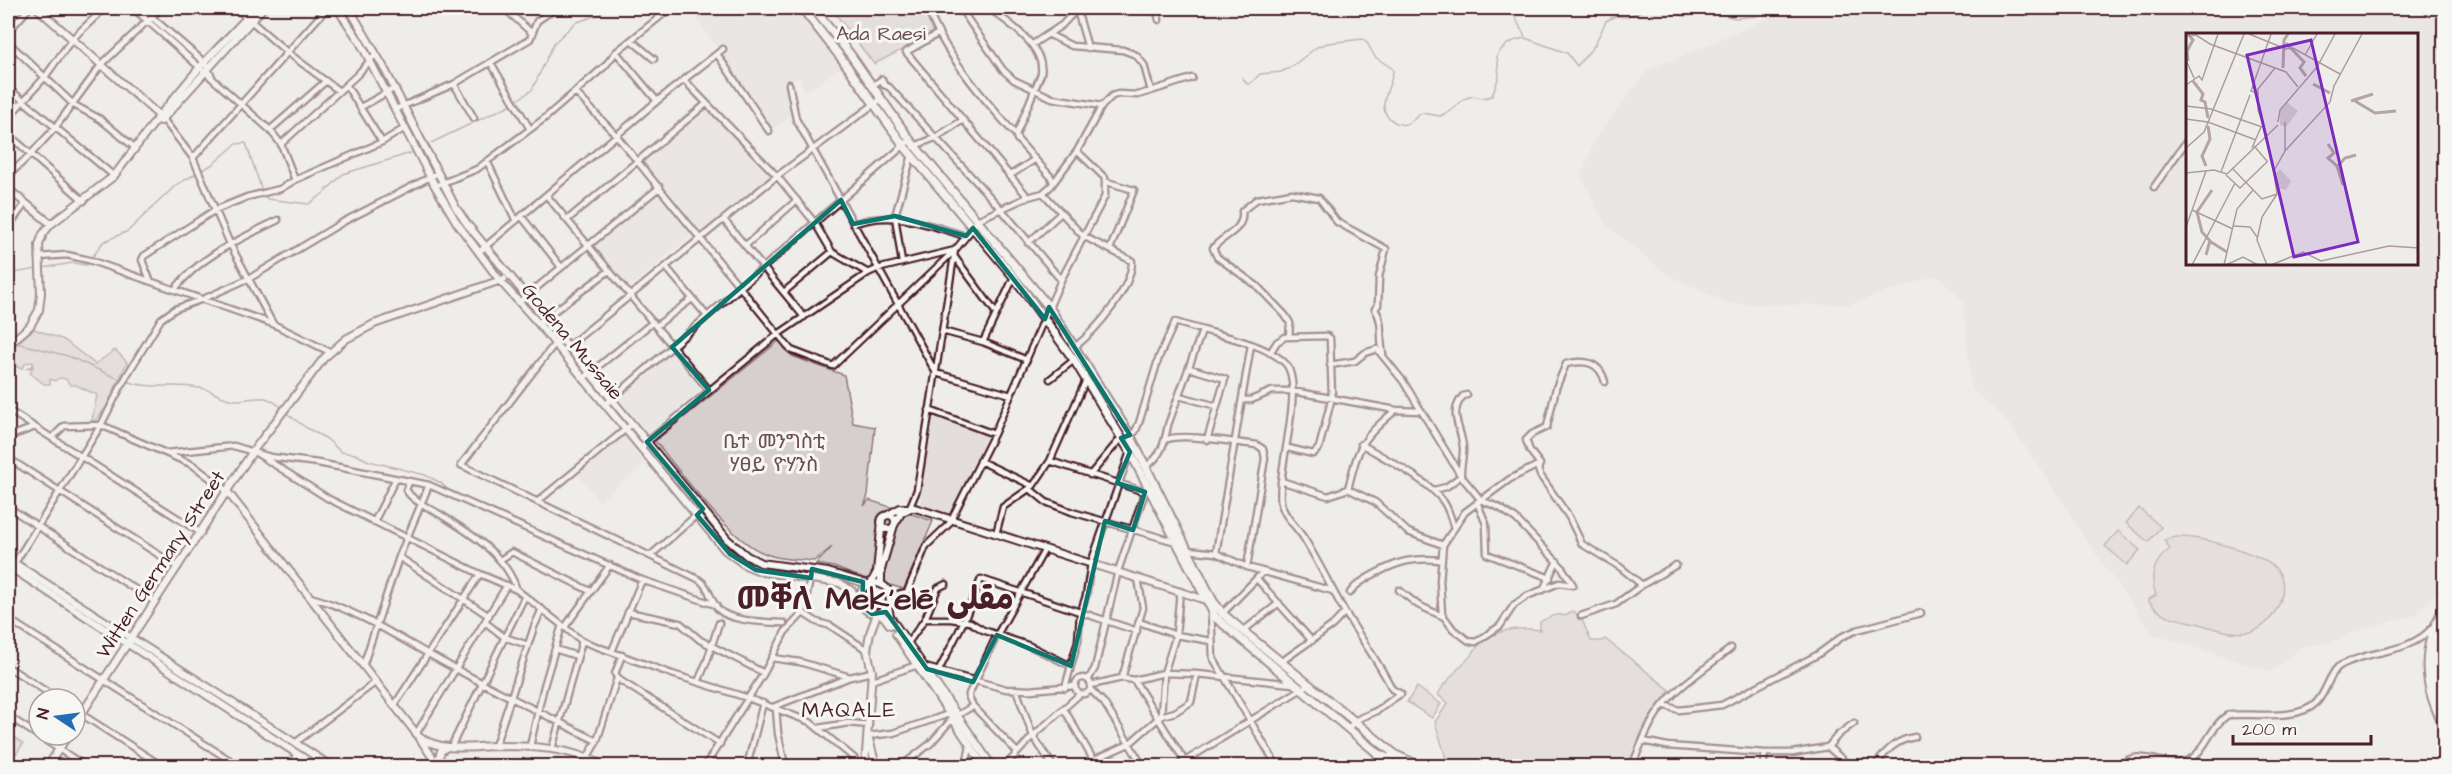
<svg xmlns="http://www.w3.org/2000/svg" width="2452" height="774" font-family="'Architects Daughter','Playpen Sans Arabic','Noto Sans Ethiopic',sans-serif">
<rect width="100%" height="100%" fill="#efedea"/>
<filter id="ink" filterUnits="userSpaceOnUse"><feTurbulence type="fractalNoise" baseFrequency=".0167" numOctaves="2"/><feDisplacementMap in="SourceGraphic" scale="12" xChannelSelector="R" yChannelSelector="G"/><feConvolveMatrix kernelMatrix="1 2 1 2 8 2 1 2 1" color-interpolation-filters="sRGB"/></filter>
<g filter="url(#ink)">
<path fill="#e3dedc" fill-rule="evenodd" d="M690 8H794L843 67 805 92 800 78 786 83 791 116 772 130Z
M1783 8H2444V585L2416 615 2364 629 2329 643 2303 646 2271 672 2153 634 2090 546 2046 476 2004 418 1971 388 1963 301 1937 275 1848 305 1730 304 1666 274 1606 225 1581 177 1595 138 1647 71 1764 20ZM2188 34H2418V264H2188Z
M706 108 771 176 701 235 642 160Z
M658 193 693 234 629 288 594 246Z
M671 352 702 389 648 434 618 398Z
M933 417 987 436 949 514 920 504Z
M623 434 648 461 599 502 576 472Z"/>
<path fill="#d7cfce" stroke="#90777c" stroke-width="1.5" d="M831 8H924L933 34 874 64Z
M34 329 64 340 95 364 115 350 127 362 106 408 91 425 97 395 76 385H70L66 379 59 378 55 381 50 379V384H44L30 373 33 367 26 369 33 365V362L26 363 21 369 8 361V351Z
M780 340 792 356 844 375 853 423 875 427 868 495 864 506 869 500 933 521 904 589 886 584 880 579 872 577 864 579 834 567 816 564 832 547 814 561C798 559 779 560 764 553 729 540 681 472 655 441Z
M2139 508 2161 527 2148 542 2126 523Z
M2118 531 2140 550 2127 565 2105 546Z
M2176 537C2201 536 2253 551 2273 566 2296 584 2274 627 2250 632 2232 635 2213 628 2196 623 2177 619 2159 617 2148 600L2156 595C2149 577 2154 561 2170 549L2164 540Z
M1574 611 1583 622 1591 641H1602L1605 639 1670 690 1644 726 1629 766C1602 767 1461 771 1447 761L1435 722 1448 703 1438 695 1444 684H1446C1450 676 1461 666 1467 660 1471 656 1474 650 1479 645 1495 629 1518 627 1540 630V622C1547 618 1557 612 1565 616Z
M1417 687 1441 704 1432 718 1407 702Z
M8 732 23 744 8 765Z"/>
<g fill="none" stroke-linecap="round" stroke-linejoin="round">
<path stroke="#8a6f74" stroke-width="1.5" d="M1510 8 1525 36
M1242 77 1247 84H1250L1260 74 1281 72 1291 67 1317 47 1328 43 1363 39 1366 41 1375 57 1393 69C1394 85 1372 108 1393 121 1397 124 1402 125 1406 124 1413 122 1416 116 1422 113L1440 116 1452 110 1464 99 1472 96 1483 98 1492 96 1499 76 1497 56C1502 46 1513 40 1525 38L1567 53 1577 66 1594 46 1606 21 1615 16 1626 17 1644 10H1658L1684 16 1709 11 1735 18 1757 16
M516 101 532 90 554 43 575 23 600 14 605 8
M431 143 510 105
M265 195 267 199 309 204 324 193 343 174 411 153
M92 258 103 242 128 231 176 185 213 164 236 144 246 143 262 191
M42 268 73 263 86 265 89 262
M8 274 37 269
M13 342 68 356 121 380
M126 381C150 390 175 383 200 388 212 390 222 399 235 400 257 401 261 390 282 408
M285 412 305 427 327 439 341 452 355 454 369 461 425 475 441 483 448 490"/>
<defs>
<path id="street" d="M133 8 270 130 281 144 295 180
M141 8 205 63 212 77
M236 8 287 52 339 91
M504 8 533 34
M928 8C940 49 986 102 1016 135L1017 139 1051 177 1053 182
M960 8 1003 70 1014 80 1052 98 1102 106
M989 8C1008 23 1046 46 1041 74L1016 135
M1156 8 1159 20
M1077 10 1088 48
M8 32 29 8
M939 33 906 52 1028 197
M1048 34 1072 46 1123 50 1136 55 1144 65 1151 91
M631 40 654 59
M8 42 74 105 100 119 134 147
M1033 44 1062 25 1078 8
M616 52 657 101
M717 54 769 131
M491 63 530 129
M684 80 777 176 815 223 832 252 868 273
M454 84 474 118
M789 84 796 119 936 373 1011 395
M346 85 382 142
M872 86 882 79 884 85 889 87 1002 210 1061 280
M8 88 114 176
M575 92 616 135 791 350 833 366 955 250 973 228 977 220 1028 197 1043 193 1051 186 1077 151 1102 106 1112 96 1118 94 1138 95 1192 78
M361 107 395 88
M396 109 454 84 530 39 537 21 556 8
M8 118 45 77 72 39 105 8
M163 119 193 158 230 244 273 324
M270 130 326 81
M8 134 84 201
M281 144 357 75 376 54
M917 145 935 138 963 120
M193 158 327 8
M487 161 516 221
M8 176 31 154 55 128 101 65 161 8
M1009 176 1034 160
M1107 182 1134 190 1110 249
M435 186 477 169 545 118 605 66 616 52 671 8
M2154 187 2188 139
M1043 193 1083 236 1132 261C1132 289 1096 330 1075 347
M547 196 709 390
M522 217 561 267
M567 220 706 104
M724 220 804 317
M853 224C893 209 927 225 966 236
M8 227 25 204
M1028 243 1061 213
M746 245 797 200
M479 252 657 101 723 49
M954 256 996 313
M39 257 67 255 89 260 273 324 330 352
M902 263 895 216 912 155
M666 267 707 316
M150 280 142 260 144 256 215 210 247 197 280 189 295 180 382 142 405 128
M175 289C200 256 242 238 278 220
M784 292 832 252
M519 302 660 187
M538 323 609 271
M656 326 692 299
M942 331 983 342 1027 360
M560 337 461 465 698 579C710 586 710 601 719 610 731 622 768 622 784 623
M1289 337 1290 323 1285 315 1257 286 1217 257 1213 248C1223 235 1245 231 1242 211L1257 199 1292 193 1319 198 1337 222 1386 249 1379 277 1378 305 1375 309C1384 322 1379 338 1383 354
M983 342 1014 277
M561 352 777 176 881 99
M1270 353 1277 342 1285 337 1327 336 1330 338 1332 397 1319 448 1313 454 1288 448
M1330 365 1355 361 1365 353 1377 349 1403 381 1461 476 1481 500 1500 508 1516 519 1561 566 1573 585
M1189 368 1225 379 1207 440
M584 378 653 322
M1050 379 1074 360
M1179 396 1217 406
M1242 400H1251L1272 391H1292L1396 410 1420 411
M606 404 910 140
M8 410 201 533
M929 410 994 434
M1129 435 1135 432 1139 423 1159 357 1175 322C1204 332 1265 342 1285 363 1306 385 1276 472 1281 502 1283 516 1298 528 1305 540 1319 563 1331 588 1345 612 1360 638 1379 662 1392 689L1401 694
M8 437 35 427
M52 438 64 426 101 425 193 465 227 491
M1168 439C1184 433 1237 443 1257 445L1263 449 1265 458 1247 567
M1361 444C1384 458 1428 480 1443 501 1449 509 1451 519 1454 528
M641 447 777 335 868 273 877 269 955 250 917 490 909 509
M253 451 329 499 480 574 517 590 582 641 672 674 748 698 810 722 854 758 858 766
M167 453 234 446 270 457 318 463 429 485 642 580 716 605
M8 458 178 567
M980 461 1033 486
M1050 461 1145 492
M1540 464 1530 451 1526 440 1532 434 1547 427 1556 388 1566 364C1585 359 1600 362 1605 382
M1146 466C1162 457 1165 440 1168 425L1202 331
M1090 475 1121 438
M1281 481 1328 496 1348 489 1375 502 1408 532 1443 545
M409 482 406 490C413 501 426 506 436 512 467 531 506 554 517 590
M1030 489 1046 502 1072 512 1176 542
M1348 489C1359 445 1361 439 1396 410
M1434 490 1446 487 1461 476C1460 466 1464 456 1463 447 1461 426 1448 414 1463 396L1467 395
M537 502 632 424
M1477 502 1486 524 1487 554 1550 578
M8 507 155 602
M374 522 395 480
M996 534 1003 507 1033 486 1050 461 1086 380
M1188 550 1216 553 1247 567 1333 591
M1216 553 1251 345
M650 556 699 513
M399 557 489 616
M500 560 512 552 590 591
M8 574 101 425 127 375 161 319 175 309 203 299 250 278 343 222 438 173
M1257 579 1312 641
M1573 585 1559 583 1527 596 1514 605 1500 626 1476 642 1469 641 1453 629 1442 614 1440 581 1443 545 1465 512 1510 479 1540 464 1538 469 1540 475 1569 517 1582 544 1620 567 1642 585
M1399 590 1418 605 1444 617
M1543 590 1557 561
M1350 593C1357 580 1393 564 1407 561 1417 559 1431 559 1441 560
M890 596 907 592 926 546 949 524 994 434 1061 280 1105 196V178L1077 151
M310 597C351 607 404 641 441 661 492 689 545 715 597 741
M1211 610 1213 658 1277 766
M628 612 680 623 700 640 764 673
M803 613 817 622 831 626 867 650
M1221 615 1263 572
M1581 616 1616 604 1642 585 1676 565
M8 619 239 766
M925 619H951L970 622 983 630 1030 646 1071 666 1065 688
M485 622 504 637 528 645
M1139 622 1176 635 1211 641
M565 627 610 565
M1243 631 1279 603
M908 643 925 619 938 588 946 584
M555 649 577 656
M612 651 642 580
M622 655 615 674 621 681 720 744
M772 658 800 662 850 677
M1281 662 1333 625 1345 612
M363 666 399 557 429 485
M1071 666 1078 641 1080 614 1086 596 1091 563 1130 452
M8 667 58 699
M938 672 964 621 981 579 1137 631
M1075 686a8 8 0 1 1 16 0a8 8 0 1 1-16 0Z
M1122 678 1143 608 1138 578
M1088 680 1095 668 1118 571 1145 492 1151 488
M1134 680 1188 766
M871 681 917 665 1006 689 1030 690 1074 686
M698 682 707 661 719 623
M1091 685 1122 678 1134 680 1164 673 1197 674 1293 684
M1016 689 1033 736 1053 766
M1090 689 1104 703 1143 766
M1663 705 1679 710 1722 705 1817 655 1843 636 1857 630 1921 613
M394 706 480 574
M773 707 850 677 872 672
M776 709 778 733 785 766
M1064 709 1097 766
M75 710 162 766
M8 716 85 766
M1161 716 1175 712 1191 702 1197 674
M819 728 848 723 869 725
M1349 728C1356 716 1370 716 1381 708 1388 703 1393 698 1401 694
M416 734 507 585
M869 736 893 733 952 713
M1643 741 1667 746 1765 753H1792L1828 747 1843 760 1846 766
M295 743 376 682
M495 746 534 627 542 609
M530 746 544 686 562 625
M451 747 525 596
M1828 747 1838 735 1854 723
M552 749 582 641
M1017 752 973 706 969 698V694L997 635 1045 549
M587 758 597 741 617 678
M1093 760 1129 744 1161 716 1164 673 1176 635 1180 591
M290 766 298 754
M705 766 764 673 785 632 803 613 812 570
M747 766 763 703
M901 766 930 744 953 718 973 706
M966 766 970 746
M1005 766 1033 736 1080 694
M1177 766 1308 685
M1632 766C1640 747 1648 725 1661 708 1680 684 1708 667 1731 648
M1763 766 1765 753
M1875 766C1886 751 1895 740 1915 737
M2120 766C2138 746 2161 768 2183 762 2205 757 2209 726 2228 715 2253 713 2298 721 2316 703 2326 693 2328 677 2338 667 2368 649 2409 655 2433 627"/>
<path id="secondary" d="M37 8 163 119
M337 8 360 42 435 186 457 223 501 282 538 323 725 550 745 565 762 572 840 583 852 591 862 606
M349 8 383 66 456 208 467 224 727 539 747 556 761 563 828 572 868 584
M161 121 263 8
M8 189 51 224
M8 345 30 326 39 310 41 293 39 245 43 234 51 224 114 176 160 115 200 67 256 8
M227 491 419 737 438 766
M881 522a7 7 0 1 1 14 0a7 7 0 1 1-14 0Z
M884 517 900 508H915L1209 601
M896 522 901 513 912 507
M8 559 331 766
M8 566 316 766
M860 598a15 15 0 1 1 30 0a15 15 0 1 1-30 0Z
M871 583 877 572 882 520
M881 584V570L894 525
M888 606 890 617 992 766
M878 613 884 617 890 625
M896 634 984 766
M75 724 253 451 324 358 346 339 374 324 504 279
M421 738C443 752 470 747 494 746 532 746 570 747 604 766
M869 739 876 766
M437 764 441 751 447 747
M48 766 68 735
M865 766 872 672 867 650 870 633 877 614
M1389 766H1391"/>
<path id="primary" d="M802 8 842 59 904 146 1014 277 1074 360 1130 452 1216 618 1376 752 1389 759
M813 8 850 54 910 140 1049 307 1130 435 1213 601 1223 614 1243 631 1396 755
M2444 609C2420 646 2423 688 2444 725
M2444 623C2429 652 2431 683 2444 712
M1376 752 1380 760 1378 766
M1388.5 761a5.5 5.5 0 1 1 11 0a5.5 5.5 0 1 1-11 0Z
M1398 756 1420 766"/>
</defs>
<use href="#street" stroke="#4a1f2b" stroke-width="9"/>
<use href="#secondary" stroke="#4a1f2b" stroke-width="10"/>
<use href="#primary" stroke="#4a1f2b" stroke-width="11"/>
<use href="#street" stroke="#f6f6f2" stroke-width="4.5"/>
<use href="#secondary" stroke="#f6f6f2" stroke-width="6"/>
<use href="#primary" stroke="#f6f6f2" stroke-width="7"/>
</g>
</g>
<path d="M0 0H2452V774H0ZM841 200 853 224 895 216 966 236 973 228 1045 319 1049 307 1130 435 1121 438 1130 452 1117 483 1145 492 1133 530 1105 521 1071 666 997 635 973 682 927 669 886 612 872 614 862 606 863 582 812 569 811 578 756 570 730 554 697 515 703 509 647 442 709 390 672 347Z" fill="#efedea" fill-opacity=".55" fill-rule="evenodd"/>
<path fill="none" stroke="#0f766e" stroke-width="4.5" stroke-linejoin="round" d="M841 200 853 224 895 216 966 236 973 228 1045 319 1049 307 1130 435 1121 438 1130 452 1117 483 1145 492 1133 530 1105 521 1071 666 997 635 973 682 927 669 886 612 872 614 862 606 863 582 812 569 811 578 756 570 730 554 697 515 703 509 647 442 709 390 672 347Z"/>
<g text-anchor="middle" stroke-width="6" stroke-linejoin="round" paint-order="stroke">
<g font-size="20" fill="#6d4b54" stroke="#f6f6f2">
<text x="881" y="40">Ada Raesi</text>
<text x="774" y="448">ቤተ መንግስቲ<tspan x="774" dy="23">ሃፀይ ዮሃንስ</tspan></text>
</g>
<g font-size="20" fill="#4a1f2b" stroke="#f6f6f2">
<text transform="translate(573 341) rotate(50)" y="7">Godena Mussaie</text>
<text transform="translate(160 564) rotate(-57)" y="7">Witten Germany Street</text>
</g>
<g font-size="21" letter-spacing="1.5" fill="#4a1f2b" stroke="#f6f6f2">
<text x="849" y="717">MAQALE</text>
</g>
<g font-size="32" font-weight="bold" fill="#4a1f2b" stroke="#f6f6f2">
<text x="875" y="609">መቐለ Mek'elē مقلى</text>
</g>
</g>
<g transform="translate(2186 33)">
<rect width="232" height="232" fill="#efedea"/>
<path d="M101 69 112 78 100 94 94 92V79ZM94 136 105 148 100 157 92 155 90 141Z" fill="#d7cfce"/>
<path fill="none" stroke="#b4a4a5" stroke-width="3" d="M2 1 7 7 1 18 2 28M100 10 118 29 114 35 120 43M97 35 98 7 102 1M7 48 17 61 15 67 19 69 22 85M127 51 144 60M165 68 187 61M169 68 189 80 210 78M142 111 148 120 142 125 151 133 157 152M20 133 16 123 24 106 22 93M152 133 159 125 170 122M25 209 41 219M20 222 24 208 16 199 11 179 26 157"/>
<path fill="none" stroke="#ad9b9e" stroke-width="1.5" d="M63 1 100 16 107 15 154 41M0 3 10 2 24 11 100 39 112 54M119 22 131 1M0 27 8 45M0 52 13 43 16 47 32 1M72 55V77L78 93M72 56 89 35M68 59 65 58 85 1M0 73 25 76 76 94M0 86 22 89 70 107M92 89 94 77 131 34 149 1M68 113 81 128M0 115 18 99 58 1M66 115 75 94M0 116V135M99 117V89M46 135 76 166 91 161M89 136 99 118 144 69 148 53 176 1M35 139 64 62M0 140 28 137 41 141M41 141 92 92M40 142 54 155 82 128M6 177 47 196M48 193 64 194 71 204M0 194 20 138M6 232 49 150M38 232 51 176 67 157M40 232 57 224 72 232M81 232 71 207 76 184 91 161 87 134M85 232 117 219 135 228 203 213 233 215"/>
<path fill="#7b2cbf" fill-opacity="0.15" stroke="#7b2cbf" stroke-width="3" d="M125 7 172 209 108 224 61 22Z"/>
<rect width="232" height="232" fill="none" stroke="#4a1f2b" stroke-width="3"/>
</g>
<rect width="2452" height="774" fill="none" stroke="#f6f6f2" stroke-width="30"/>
<rect x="15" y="15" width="2422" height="744" fill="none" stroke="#4a1f2b" stroke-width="2" filter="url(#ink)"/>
<g transform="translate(57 717) rotate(283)"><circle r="28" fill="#f6f6f2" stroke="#b1a0a2" stroke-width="1.5"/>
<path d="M0-4.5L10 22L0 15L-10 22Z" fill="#1f6fb2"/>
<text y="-9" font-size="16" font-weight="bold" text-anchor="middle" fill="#4a1f2b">N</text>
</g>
<path d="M2233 735v9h138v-9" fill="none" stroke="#4a1f2b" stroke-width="3"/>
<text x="2242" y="735" font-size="18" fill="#4a1f2b" stroke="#f6f6f2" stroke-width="4.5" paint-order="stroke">200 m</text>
</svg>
